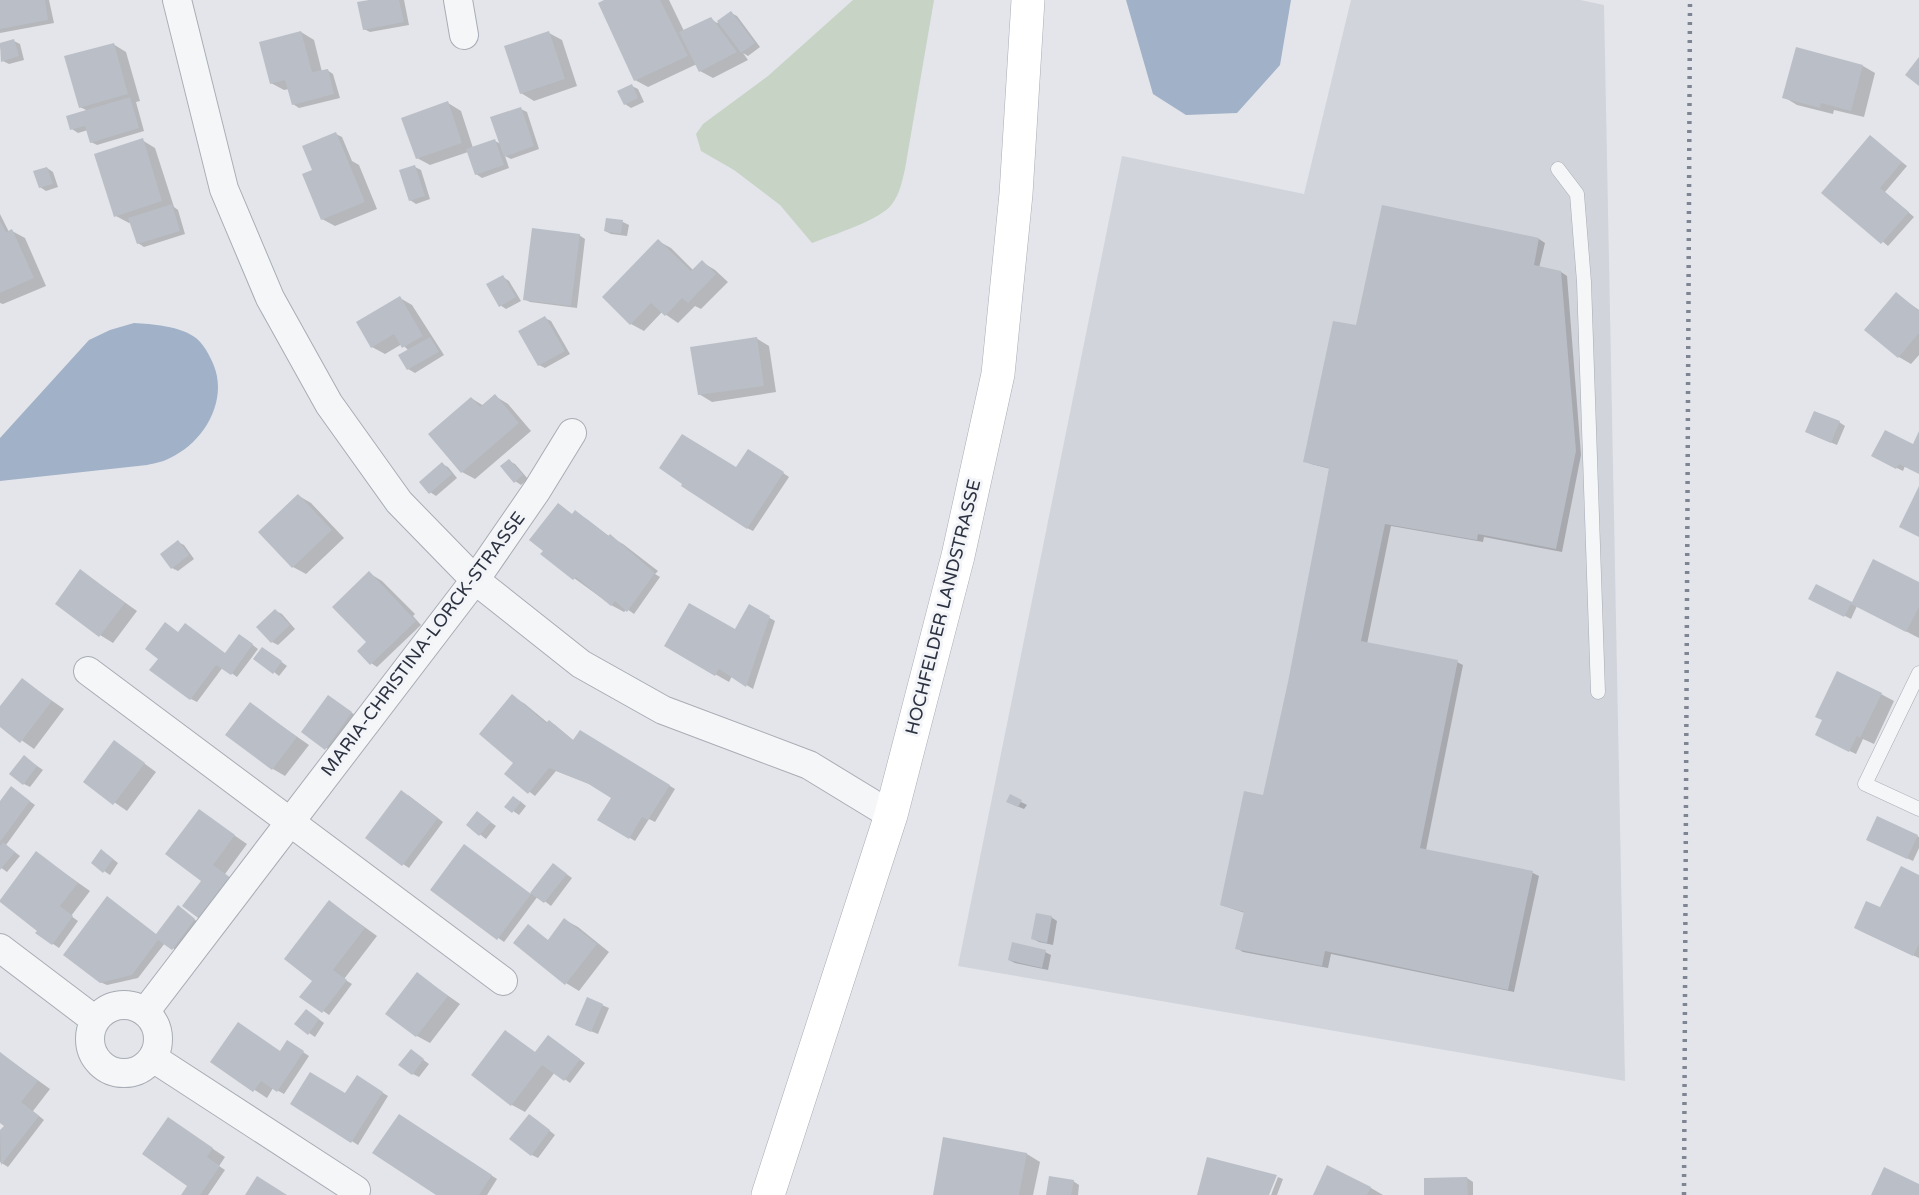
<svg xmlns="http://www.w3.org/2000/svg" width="1919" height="1195" font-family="'Varela Round',sans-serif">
<rect width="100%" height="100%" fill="#e3e5ea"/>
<path fill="#d1d4db" d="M1351 0H1580L1604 5 1625 1081 958 966 1122 156 1304 194Z"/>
<path fill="#c7d3c5" d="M853 0H934L905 169C902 181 900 194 892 204 881 220 832 235 812 243L780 205 734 170 701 151 696 134 703 124 768 76Z"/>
<path fill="#a1b1c7" d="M1126 0H1291L1280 65 1237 113 1186 115 1153 94Z
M134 323C152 324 178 326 193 336 203 342 210 356 214 366 228 402 203 443 170 458 163 462 155 463 147 465L0 481V438L89 340 110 330Z"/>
<path fill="#0003" d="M0 0H49L54 23 0 33Z
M376 0H404L409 25 370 32 364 29Z
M607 0H669L684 31 711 19 717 23 731 13 737 16 760 47 748 56 743 53 748 60 713 78 700 71 697 64 648 87 635 80Z
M301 32 314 40 322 72 327 70 333 74 340 98 299 108 293 104 289 89 284 90 271 83Z
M549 33 562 40 577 86 534 101 521 93Z
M14 41 20 44 24 60 9 64 3 61 0 45Z
M113 44 126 52 140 101 136 102 144 131 97 145 91 142 88 130 78 133 72 129 88 111 80 107Z
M1863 66 1875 73 1864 117 1834 110 1833 114 1797 105 1784 97Z
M632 86 638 89 644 102 631 108 625 104Z
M448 103 461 111 473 148 495 141 501 144 521 109 527 112 539 149 511 159 505 156 509 168 482 178 476 174 468 152 430 165 417 158Z
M336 134 342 137 352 161 359 165 377 209 335 226 322 219 316 170Z
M1870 137 1907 166 1885 192 1914 217 1888 246 1823 192Z
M142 140 155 148 174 207 178 210 185 234 144 247 138 243 131 222 129 223 116 216Z
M415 167 421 170 430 199 416 204 410 200Z
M47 168 53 172 58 187 46 191 40 187Z
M0 214 9 232 12 231 25 238 46 286 3 304 0 303Z
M623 222 629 225 627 236 611 234 605 231Z
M579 235 585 239 577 308 530 302 524 299Z
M1539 239 1545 243 1539 268 1561 272 1567 276 1581 455 1562 552 1484 537 1483 542 1391 526 1367 644 1457 662 1463 665 1426 850 1533 873 1539 876 1514 992 1331 954 1328 968 1243 952 1237 948 1245 913 1221 905 1264 797 1289 683 1331 469 1311 464 1305 461 1357 327Z
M658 241 671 248 694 271 702 262 715 270 728 282 701 309 695 306 678 323 662 312 644 331 631 324Z
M503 277 509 281 521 301 506 309 500 305Z
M1896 294 1919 310V355L1911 364 1899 357Z
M400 298 412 305 444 355 415 373 408 369 400 356 409 351 402 344 385 354 372 347Z
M545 318 551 321 570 354 545 368 539 365Z
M756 338 769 346 776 392 712 402 699 394Z
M495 396 508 404 531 431 475 479 462 472 471 398 484 406Z
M1839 422 1845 426 1837 445 1813 435Z
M1919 434V473L1905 466 1903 471 1873 456 1913 446Z
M755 454 789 477 753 531 747 528 737 469Z
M509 461 515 464 528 479 521 485 515 481Z
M442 464 448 467 457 478 436 496 430 492Z
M299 496 311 503 344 538 306 574 293 567Z
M559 505 573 515 575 512 588 520 610 537 623 544 658 571 655 574 660 577 634 614 627 609 624 612 611 605 574 578Z
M178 542 184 545 194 559 178 571 172 568Z
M81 571 137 611 113 643 100 635Z
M369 573 382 581 415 614 413 616 421 625 377 667 371 663 368 642Z
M1919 584V638L1857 606 1851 619 1816 601 1853 604Z
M750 606 775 621 753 689 732 676 729 682 666 646 747 638Z
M276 611 282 614 295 629 278 645 272 642Z
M179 633 226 654 245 639 258 649 237 677 223 667 197 702 191 699Z
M268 652 287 666 279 676 274 672Z
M22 680 64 709 34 749 0 725V709Z
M1881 694 1894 701 1874 744 1863 739 1856 754 1822 738 1824 720Z
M512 696 525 704 548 723 549 722 555 725 574 741 581 732 675 789 655 822 649 819 635 841 599 819 613 797 594 786 556 771 535 796 506 774 516 762Z
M328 697 364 721 339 756 303 732Z
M250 704 309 745 285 776 273 769Z
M115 742 156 772 127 811 85 782Z
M30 761 43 770 30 787 24 784Z
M17 792 35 805 6 845 20 856 7 872 0 867V803Z
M408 795 443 822 409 868 403 864Z
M1010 796 1027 805 1024 809 1014 805Z
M520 801 526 806 519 815 506 806Z
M199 811 247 844 225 874 203 881Z
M478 813 496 826 486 839 468 825Z
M1878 818 1919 837V848L1913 861 1874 843Z
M36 853 90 891 71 916 78 921 59 948 37 933Z
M108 855 118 863 110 875 104 871Z
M554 865 572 878 551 906 538 896 504 942 432 890 531 894Z
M1919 877V958L1861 931 1881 909Z
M330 902 377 936 344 979 352 984 329 1015 302 996 312 982Z
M184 911 200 924 179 952 165 943 138 978 107 985 100 982Z
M1051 917 1057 921 1053 945 1039 942 1033 939Z
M565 920 578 927 609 952 579 991 566 983 548 941Z
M1045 952 1051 955 1048 970 1015 963 1009 960Z
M417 974 460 1004 430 1043 417 1036Z
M588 999 609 1008 598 1034 583 1028Z
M312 1014 324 1023 315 1037 309 1033Z
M506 1032 536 1053 554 1040 585 1063 570 1083 555 1072 525 1112 512 1105Z
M288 1042 309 1056 284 1094 273 1088 267 1098 212 1062 281 1052Z
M0 1053 50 1089 33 1111 44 1120 8 1167 0 1162V1133L6 1125 0 1121Z
M417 1055 429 1064 419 1077 413 1074Z
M357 1077 388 1096 358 1145 292 1103 346 1095Z
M169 1119 225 1157 219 1166 225 1170 208 1195H183L190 1186Z
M405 1119 497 1179 487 1195H439Z
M535 1119 555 1135 538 1158 532 1155Z
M944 1139 1027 1154 1040 1162 1033 1195H935Z
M1328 1167 1371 1188 1383 1195H1314Z
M1278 1177 1283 1179 1277 1195H1271Z
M1467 1178 1473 1182V1195H1426Z
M1073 1181 1079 1185 1078 1195H1047Z"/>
<path fill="#babec6" d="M0 0H45L48 20 0 29Z
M369 0H399L404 22 363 30 357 2Z
M604 0H660L688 56 634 81 598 3Z
M731 11 755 43 741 53 717 21Z
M711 17 737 52 699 72 679 32Z
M301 31 312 72 328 69 334 94 292 105 285 80 270 84 259 42Z
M549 31 565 79 520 94 504 46Z
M14 39 19 56 1 62 0 43Z
M114 43 128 94 79 108 64 56Z
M1796 47 1863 65 1851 111 1821 103 1820 108 1782 98Z
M1919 57V86L1905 75Z
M632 84 638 98 624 105 617 91Z
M130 97 139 128 90 143 85 126 70 130 66 116Z
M448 101 462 143 416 159 401 118Z
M521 107 534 146 504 157 490 117Z
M336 132 365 202 321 220 302 174 312 170 302 146Z
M1870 135 1902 162 1880 188 1909 212 1881 244 1821 193Z
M143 138 162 201 114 217 94 154Z
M495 139 504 165 475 175 466 149Z
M415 165 425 196 409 201 399 170Z
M47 167 53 184 39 188 33 171Z
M172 204 180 231 137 244 128 218Z
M1382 205 1539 238 1534 265 1561 271 1576 451 1556 549 1478 534 1477 540 1385 524 1361 641 1458 660 1420 848 1533 871 1508 990 1325 951 1322 966 1235 949 1244 912 1220 905 1244 791 1263 795 1288 682 1321 511 1329 468 1303 462 1333 321 1356 325Z
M606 218 623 220 621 234 604 231Z
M0 221 6 232 12 229 34 278 0 293Z
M532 228 580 234 571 306 523 300Z
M658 239 691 271 702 260 716 274 688 303 682 298 665 316 651 303 630 325 602 297Z
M503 275 516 297 499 307 486 284Z
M1896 292 1919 311V333L1898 358 1864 330Z
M400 296 423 336 402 348 394 334 371 348 356 322Z
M545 316 565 351 538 366 518 331Z
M430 337 439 352 407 370 398 355Z
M757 337 764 386 698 395 690 347Z
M495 394 519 423 461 473 428 434 471 397 480 407Z
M1814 411 1840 421 1831 443 1805 432Z
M1885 430 1913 444 1919 431V474L1899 464 1896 469 1871 456Z
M682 434 736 467 748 449 784 472 747 529 681 486 682 484 659 468Z
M509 459 523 475 514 483 500 466Z
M442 462 452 474 429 494 419 482Z
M1919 486V537L1899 527Z
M298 494 332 530 292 568 258 532Z
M558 503 572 514 575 510 608 536 610 534 655 573 627 612 615 601 611 606 576 577 573 580 540 554 543 551 529 540Z
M178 540 189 555 171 569 160 554Z
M1873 559 1919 582V607L1906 632 1851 604 1844 617 1808 599 1816 584 1852 602Z
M80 569 125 603 99 637 55 604Z
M369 571 416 621 370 665 357 651 366 642 332 607Z
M689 603 735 629 749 604 770 616 746 687 719 669 715 676 664 646Z
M275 609 290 625 271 643 256 627Z
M165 622 178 632 185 623 225 653 239 634 253 644 231 675 216 665 190 700 149 670 158 659 145 649Z
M262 647 282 661 273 674 253 659Z
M1837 671 1882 693 1860 738 1857 736 1849 752 1815 735 1822 720 1815 717Z
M22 678 52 701 20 743 0 727V706Z
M512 694 546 723 549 720 573 740 580 730 670 785 648 820 642 817 629 839 597 820 611 798 587 783 549 768 528 794 504 774 513 763 479 734Z
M328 695 352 712 325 750 301 732Z
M250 702 297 737 272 770 225 735Z
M114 740 145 763 113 805 83 782Z
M24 755 37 766 23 785 9 774Z
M11 786 30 801 0 842V801Z
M401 790 438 818 402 866 365 838Z
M1010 794 1022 800 1018 807 1006 802Z
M513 796 521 802 512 813 504 807Z
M199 809 235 835 213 865 231 878 201 920 182 906 201 881 165 854Z
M477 811 491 822 479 836 466 825Z
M1877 816 1918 835 1907 859 1866 840Z
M3 842 15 852 0 870V846Z
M464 844 531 894 497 940 430 890Z
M101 849 113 859 103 873 91 863Z
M36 851 78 883 60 906 73 916 52 945 35 933 37 931 0 902V900Z
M553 863 567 874 544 903 530 893Z
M1901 866 1919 875V944L1913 956 1854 928 1866 901 1880 907Z
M107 896 156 934 178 905 195 919 172 950 158 940 132 975 100 983 63 955Z
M329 900 365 928 333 970 347 980 322 1013 299 997 312 981 284 959Z
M1036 913 1052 916 1047 943 1031 939Z
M564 918 597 944 565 985 513 943 528 924 548 940Z
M1012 942 1046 950 1042 968 1008 960Z
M417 972 448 996 416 1037 385 1014Z
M587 997 603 1004 591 1032 575 1025Z
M306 1009 319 1019 308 1035 294 1024Z
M238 1022 280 1051 287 1040 304 1051 277 1092 261 1081 253 1092 210 1062Z
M505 1030 535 1052 548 1035 580 1059 564 1081 542 1065 511 1106 471 1075Z
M411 1049 424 1059 412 1075 398 1065Z
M0 1052 38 1081 21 1102 39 1116 1 1165 0 1130 4 1126 0 1123Z
M310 1072 345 1093 357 1075 383 1092 351 1143 290 1104Z
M399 1114 492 1175 479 1195H436L372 1153Z
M529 1114 550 1130 531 1156 509 1139Z
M168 1117 213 1148 207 1157 220 1166 200 1195H181L193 1177 187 1186 142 1154Z
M943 1137 1027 1153 1019 1195H933Z
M1207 1157 1277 1175 1269 1195H1197Z
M1327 1165 1371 1187 1367 1195H1313Z
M1884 1167 1919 1184V1195H1871Z
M257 1176 287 1195H245Z
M1049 1176 1074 1180 1071 1195H1046Z
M1467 1177 1468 1195H1424V1178Z"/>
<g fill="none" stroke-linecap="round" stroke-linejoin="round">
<defs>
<path id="service" d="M1558 169 1577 194 1584 282 1598 692
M1919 673 1865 784 1919 809"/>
<path id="minor" d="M177 0 224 189 270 298 329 404 399 502 475 580 581 664 663 710 809 765 891 815
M458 0 464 35
M88 671 503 981
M0 948 95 1020
M90 1039a34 34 0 1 1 68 0a34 34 0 1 1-68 0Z
M145 1012 475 580 537 490 572 433
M153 1058 356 1190"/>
<path id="secondary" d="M768 1195 891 815 958 556 998 374 1016 194 1028 0"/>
</defs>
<use href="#service" stroke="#a8acb4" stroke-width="15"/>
<use href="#minor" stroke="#a8acb4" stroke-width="30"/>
<use href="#secondary" stroke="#a8acb4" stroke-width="34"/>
<use href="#service" stroke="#f5f6f8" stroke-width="14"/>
<use href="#minor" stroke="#f5f6f8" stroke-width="28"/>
<use href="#secondary" stroke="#fff" stroke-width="33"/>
<path stroke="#7d8492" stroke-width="4.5" stroke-dasharray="3 6" stroke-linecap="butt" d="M1684 1195 1690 0"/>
</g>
<g text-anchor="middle" stroke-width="6" stroke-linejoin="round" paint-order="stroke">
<g font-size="18" fill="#2c3241" stroke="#f2f4f7">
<text transform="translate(943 607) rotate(-76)" y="6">HOCHFELDER LANDSTRASSE</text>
<text transform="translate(423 644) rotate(-53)" y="6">MARIA-CHRISTINA-LORCK-STRASSE</text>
</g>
</g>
</svg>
